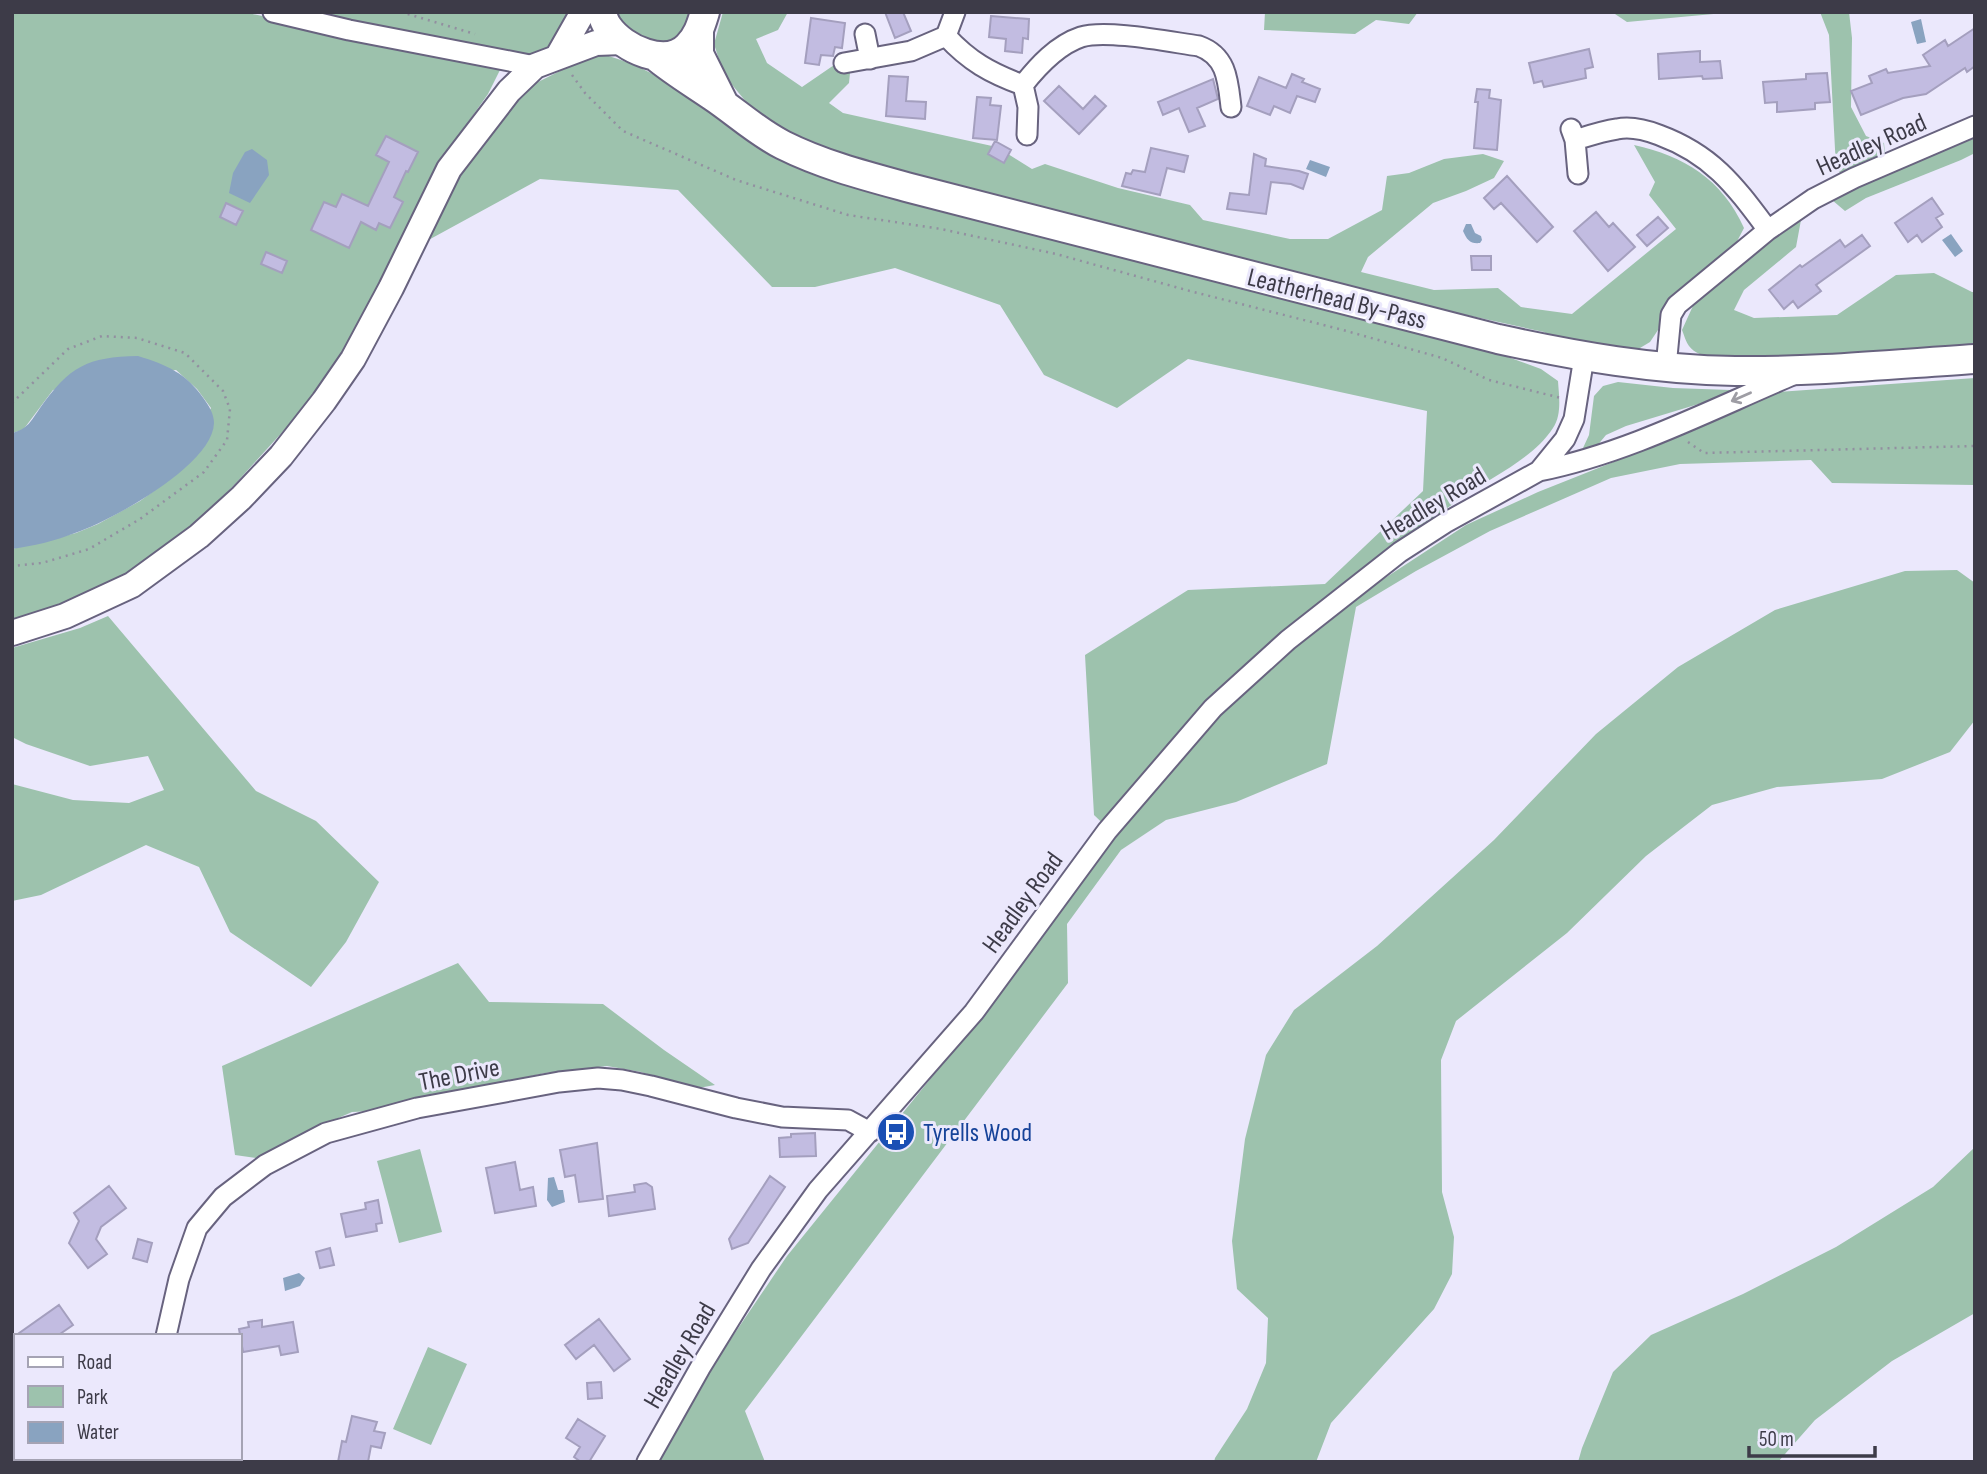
<svg xmlns="http://www.w3.org/2000/svg" width="1987" height="1474" font-family="'Sofia Sans Condensed',sans-serif">
<rect width="100%" height="100%" fill="#ebe8fc"/>
<path fill="#9dc2ad" d="M12 12H243L502 66 488 94 452 145 367 310 316 395 237 482 193 527 148 565 100 593 12 623V549L76 533 98 524 140 501 173 477 211 408 197 389 176 370 53 390 23 430 12 433Z
M303 12H571C560 36 555 51 527 57Z
M617 12H690C687 29 679 39 665 47 641 41 628 35 617 12Z
M723 12H788L778 30 756 39 767 63 802 87 837 63 850 73 849 83 829 103 843 113 992 146 988 154 1003 163 1008 154 1032 169 1045 164 1118 188 1190 205 1203 220 1290 239H1328L1382 210 1387 176 1409 173 1444 159 1483 154 1504 161 1494 178 1466 191 1433 203 1368 257 1361 272 1434 290 1498 288 1521 307 1572 314 1676 229 1649 195 1655 182 1634 145C1684 156 1722 179 1744 228L1732 251 1664 312 1658 330 1650 342 1635 351 1558 341 1544 332 1347 289 839 158 795 139 752 109 724 75 714 44Z
M1265 12H1418L1409 24 1376 20 1355 34 1264 30Z
M1612 12H1735L1627 22Z
M1820 12H1849L1852 38 1851 107 1866 136 1884 143 1885 154 1840 173 1836 168 1829 35Z
M596 53C656 65 705 108 754 143L1494 352 1541 369 1558 381C1559 396 1562 415 1553 428 1532 460 1491 477 1460 499 1419 528 1379 558 1339 588L1350 601 1466 525 1538 492 1616 461 1764 393 1975 378V485L1832 483 1811 460 1680 464 1611 478 1490 531 1416 571 1356 607 1327 764 1236 802 1166 820 1121 850 1067 924 1068 983 745 1411 765 1462H656L697 1389 787 1256 982 1015 1116 836 1094 815 1085 655 1188 590 1325 584 1423 491 1427 411 1188 359 1117 408 1044 375 1000 305 895 268 815 287H772L678 190 540 179 423 243 471 157 528 87Z
M1975 138V153L1961 160 1866 198 1845 211 1832 200 1888 174Z
M1801 220 1796 247 1744 290 1734 310 1754 318 1837 315 1896 275 1934 273 1972 292H1975V349L1742 361C1726 356 1700 361 1689 346 1686 342 1684 335 1682 330L1697 297 1790 222Z
M1618 382 1673 388 1731 390 1725 396 1626 426 1606 435 1596 447 1588 451 1583 448 1589 435 1594 396 1603 386Z
M1957 570 1975 583V720L1950 752 1882 779 1777 787 1712 805 1646 856 1567 933 1456 1021 1441 1060 1442 1192 1454 1237 1452 1274 1434 1309 1331 1423 1316 1462H1214L1215 1458 1247 1409 1266 1363 1268 1318 1237 1289 1232 1241 1245 1139 1266 1055 1294 1010 1377 946 1494 840 1596 734 1678 667 1775 610 1905 571Z
M108 616 256 791 316 821 379 882 346 942 311 987 230 932 199 867 146 845 41 895 12 901V784L73 800 129 803 164 790 148 756 90 766 26 744 12 737V648L80 628Z
M458 963 489 1002 603 1004 664 1050 715 1085 693 1089 641 1072 607 1066 545 1073 374 1111 352 1112 295 1137 256 1158 235 1155 222 1066Z
M1975 1147V1313L1892 1361 1815 1420 1778 1462H1578L1582 1448 1613 1372 1651 1335 1743 1294 1836 1247 1933 1187Z
M420 1149 442 1232 399 1243 377 1161Z
M428 1347 467 1364 431 1445 393 1429Z
M12 1359 16 1361V1449L12 1451Z"/>
<path fill="#89a3c0" d="M1921 19 1926 42 1917 44 1911 22Z
M252 149 267 160 269 175 250 203 229 193 233 173 245 152Z
M1310 160 1330 167 1326 177 1306 169Z
M1466 224H1471L1475 233 1481 236 1482 240 1480 243C1470 244 1467 240 1463 231Z
M1951 234 1963 251 1955 257 1942 240Z
M138 356C167 365 186 373 204 399 209 406 214 414 214 423 213 465 111 521 75 533 55 541 33 546 12 549V433C28 429 31 421 40 408 70 366 87 357 138 356Z
M554 1177 558 1190H563L565 1202 552 1207 547 1200 548 1178Z
M299 1273 305 1278 300 1286 285 1291 283 1278Z"/>
<path fill="#c2bce1" stroke="#a49fbe" stroke-width="2" d="M885 12H903L911 31 895 38Z
M991 16 1029 19 1028 39 1023 38 1022 53 1005 51 1006 39 989 37Z
M811 18 845 23 842 48 835 47 833 56 821 55 819 65 805 63Z
M1975 28V66L1967 72 1965 68 1926 94 1903 98 1861 115 1851 91 1872 83 1869 76 1886 69 1888 73 1930 66 1923 55 1945 40 1948 46Z
M1589 49 1593 67 1585 69 1586 78 1544 87 1542 81 1534 83 1529 63Z
M1700 51V62L1720 61 1722 78 1703 79 1702 76 1659 79 1658 54Z
M1827 73 1830 102 1815 103V109L1777 112V102L1765 103 1763 82 1806 79V74Z
M1292 74 1304 79 1302 82 1320 89 1315 102 1297 96 1290 113 1274 106 1270 115 1247 106 1259 77 1286 88Z
M889 76 908 77 906 101 926 102 925 119 886 116Z
M1213 79 1218 99 1197 108 1205 126 1189 132 1179 108 1163 115 1158 102Z
M1059 86 1083 109 1095 96 1106 106 1079 134 1044 101Z
M1477 89 1490 90 1489 98 1501 100 1497 150 1474 148 1478 102H1475Z
M977 97 991 98 990 105 1001 106 997 140 973 138Z
M386 136 418 152 408 172 406 171 394 197 403 202 390 228 379 223 376 230 361 222 349 248 311 230 324 202 336 207 342 194 368 206 389 162 376 155Z
M995 141 1011 150 1004 163 988 154Z
M1151 148 1188 156 1184 172 1167 168 1160 195 1122 186 1126 173 1131 174 1133 170 1145 172Z
M1254 154 1266 159 1265 166 1299 171 1308 174 1303 189 1291 184 1271 182 1266 214 1227 209 1230 193 1249 195Z
M1507 176 1553 227 1537 242 1501 203 1494 209 1484 198Z
M1932 198 1943 214 1936 218 1942 227 1922 242 1917 235 1908 242 1895 223Z
M226 203 243 211 236 225 220 217Z
M1596 212 1609 227 1613 223 1635 247 1608 271 1574 231Z
M1658 217 1668 228 1647 246 1637 235Z
M1862 235 1870 246 1816 285 1821 291 1798 308 1793 301 1784 309 1769 290 1800 265 1802 267 1840 240 1845 247Z
M266 252 287 261 282 273 261 264Z
M1471 256H1491V270H1472Z
M815 1133 816 1156 780 1157 779 1138 791 1137V1134Z
M597 1143 603 1199 579 1202 575 1175 565 1177 560 1150Z
M515 1162 520 1190 533 1187 536 1206 495 1213 486 1168Z
M770 1176 785 1187 748 1243 732 1249 729 1239Z
M646 1183 652 1187 655 1209 609 1216 607 1196 635 1192 634 1185Z
M109 1186 126 1208 101 1227 96 1239 107 1254 88 1268 69 1243 79 1221 74 1213Z
M378 1200 382 1223 376 1224 377 1231 346 1237 341 1214 366 1209 365 1203Z
M138 1239 152 1243 147 1262 133 1258Z
M330 1248 334 1265 320 1268 316 1252Z
M59 1305 73 1325 57 1336H15Z
M599 1319 630 1359 614 1371 594 1345 576 1359 565 1345Z
M262 1320V1327L293 1322 298 1352 281 1355 279 1346 243 1352 239 1329 249 1327 248 1322Z
M601 1382 602 1398 588 1399 587 1383Z
M352 1416 377 1422 374 1431 385 1433 381 1448 371 1446 368 1462H338L342 1441 346 1442Z
M578 1419 605 1436 589 1462H581L574 1457 580 1447 566 1438Z"/>
<g fill="none" stroke-linecap="round" stroke-linejoin="round">
<defs>
<path id="minor" d="M273 12 349 30 535 66
M955 12 946 36C969 61 990 73 1023 85L1028 107 1027 135
M865 34 870 59
M844 63 911 51 946 36
M1023 85C1038 66 1057 45 1081 37 1106 29 1170 42 1199 46 1227 56 1228 81 1231 107
M1571 129 1575 140 1578 174
M1575 140C1588 136 1603 131 1617 129 1631 126 1646 130 1659 135 1713 155 1735 186 1768 230
M1666 367 1671 315 1677 305 1768 230 1813 199 1854 178 1975 126
M1539 471C1628 453 1710 410 1793 375
M166 1336 179 1279 197 1228 223 1197 265 1165 326 1133 417 1108 559 1082 598 1078 622 1080 651 1086 736 1108 782 1117 848 1120 870 1132
M119 1462 124 1458
M647 1462 700 1368 761 1269 818 1190 974 1012 1107 831 1213 708 1288 640 1400 552 1445 523 1539 471 1565 439 1574 419 1584 357"/>
<path id="major" d="M558 56 583 12
M12 633 65 616 132 585 199 536 241 498 281 456 324 401 353 359 391 288 449 169 509 91 535 66 596 43 623 42"/>
<path id="highway" d="M602 12C603 17 605 23 608 27 623 49 667 69 688 46 698 36 701 25 705 12
M699 31V54L723 102
M655 56C673 71 693 83 712 96 736 112 757 132 783 145 823 165 866 176 910 188L1498 339C1576 356 1655 370 1735 371 1815 372 1895 364 1975 359"/>
</defs>
<use href="#minor" stroke="#68637f" stroke-width="23"/>
<use href="#major" stroke="#68637f" stroke-width="28"/>
<use href="#highway" stroke="#68637f" stroke-width="32"/>
<path stroke="#928fa0" stroke-width="2.5" stroke-dasharray="2 5" stroke-linecap="butt" d="M401 12 475 34
M572 75 585 93 623 131 736 180 848 215 941 229 1056 254 1190 291 1343 330 1442 358 1489 380 1561 398
M12 403 68 349 102 336 137 338 185 353 223 391 230 409 227 440 204 472 140 519 89 549 42 563 12 566
M1688 442 1704 453 1975 446"/>
<use href="#minor" stroke="#fff" stroke-width="19"/>
<use href="#major" stroke="#fff" stroke-width="24"/>
<use href="#highway" stroke="#fff" stroke-width="28"/>
</g>
<defs><path id="oneway-shaft" d="M-6 0H5M1.5-3L5.5 0L1.5 3" fill="none" stroke-width="1.6" stroke-linecap="round" stroke-linejoin="round" transform="scale(1.75)"/></defs>
<use stroke="#9e9da4" href="#oneway-shaft" transform="translate(1741 397) rotate(156)"/>
<defs>
<symbol id="bus-disc" viewBox="-11 -11 22 22"><circle r="9.5" fill="#1a4fb4" stroke="#ebe8fc"/><path d="M-5-6H5V4H4V6H2V4H-2V6H-4V4H-5ZM-3.5-4V0h7V-4ZM-3.5 1.2v1.5H-2V1.2ZM2 1.2v1.5H3.5V1.2Z" fill="#fff"/></symbol>
</defs>
<g fill-rule="evenodd">
<use href="#bus-disc" x="874" y="1110" width="44" height="44"/>
</g>
<g text-anchor="middle" stroke-width="6" stroke-linejoin="round" paint-order="stroke">
<g font-size="26" fill="#3d3b48" stroke="#ebe8fc">
<text transform="translate(1871 144) rotate(-24)" y="9">Headley Road</text>
<text transform="translate(1337 298) rotate(14)" y="9">Leatherhead By-Pass</text>
<text transform="translate(1433 503) rotate(-31)" y="9">Headley Road</text>
<text transform="translate(1022 902) rotate(-54)" y="9">Headley Road</text>
<text transform="translate(459 1074) rotate(-11)" y="9">The Drive</text>
<text transform="translate(679 1355) rotate(-60)" y="9">Headley Road</text>
</g>
<g font-size="26" fill="#164399" stroke="#ebe8fc" text-anchor="start">
<text x="923" y="1141">Tyrells Wood</text>
</g>
</g>
<rect width="1987" height="1474" fill="none" stroke="#3d3b48" stroke-width="28"/>
<rect x="14" y="1334" width="228" height="126" fill="#ebe8fc" stroke="#a5a3b4" stroke-width="2"/>
<rect x="28" y="1357" width="35" height="10" fill="#ffffff" stroke="#a5a3b4" stroke-width="2"/>
<text x="77" y="1369" font-size="21" fill="#3d3b48">Road</text>
<rect x="28" y="1386" width="35" height="21" fill="#9dc2ad" stroke="#a5a3b4" stroke-width="2"/>
<text x="77" y="1404" font-size="21" fill="#3d3b48">Park</text>
<rect x="28" y="1422" width="35" height="21" fill="#89a3c0" stroke="#a5a3b4" stroke-width="2"/>
<text x="77" y="1439" font-size="21" fill="#3d3b48">Water</text>
<path d="M1749 1446v10h126v-10" fill="none" stroke="#3d3b48" stroke-width="3.5"/>
<text x="1759" y="1446" font-size="21" fill="#3d3b48" stroke="#ebe8fc" stroke-width="5" paint-order="stroke">50 m</text>
</svg>
